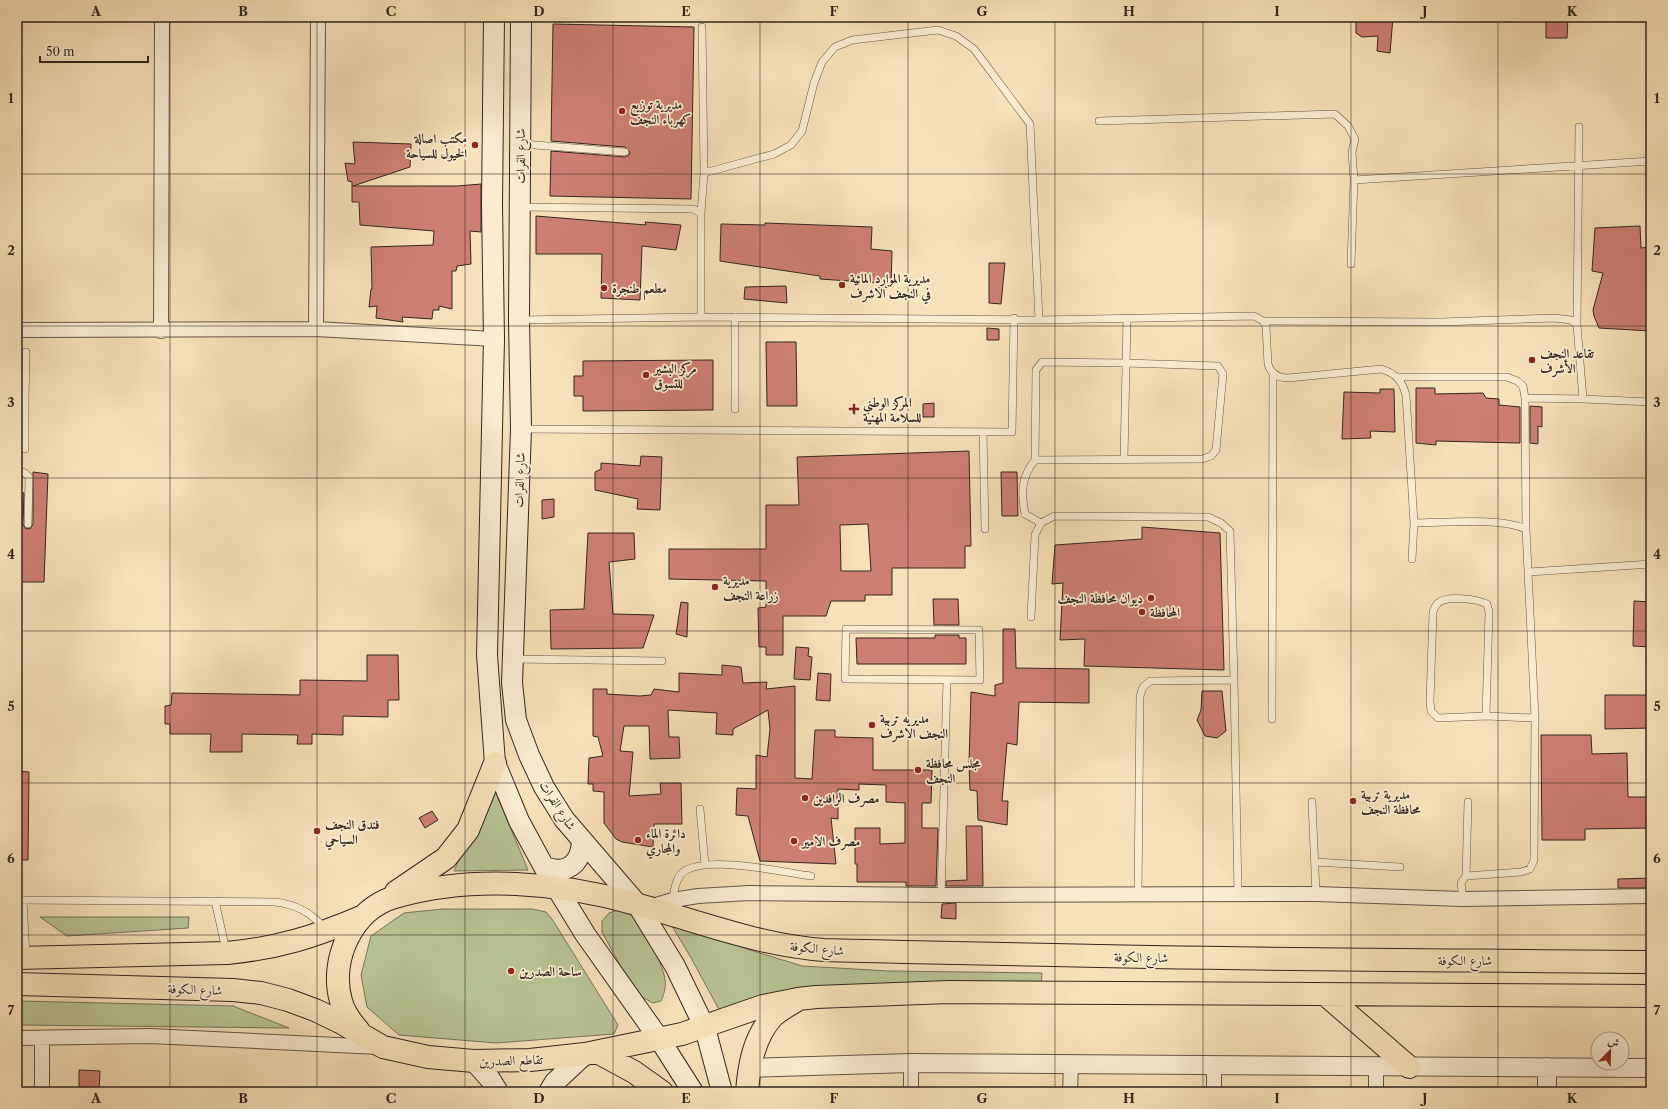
<svg xmlns="http://www.w3.org/2000/svg" width="1668" height="1109" font-family="'Libre Caslon Text',Amiri,serif">
<rect width="100%" height="100%" fill="#f7e1b8"/>
<filter id="stains"><feTurbulence type="fractalNoise" baseFrequency=".005" numOctaves="4"/><feColorMatrix values="0 0 0 0 .2 0 0 0 0 .09 0 0 0 0 .02 0 0 0 .5 -.17"/></filter>
<radialGradient id="worn" r=".72"><stop offset=".6" stop-color="#630" stop-opacity="0"/><stop offset="1" stop-color="#630" stop-opacity=".3"/></radialGradient>
<path fill="#b8c493" stroke="#75755a" d="M493 786 528 870 454 871Z
M443 909H532L546 912 552 919 618 1025 614 1034 496 1043 399 1035 367 1007 361 975 371 936 404 913Z
M618 910C626 912 633 915 639 921 647 929 664 969 665 980 666 988 664 994 661 1001L653 1003 642 997 620 965 602 932V921L609 913Z
M40 917H189L188 928 67 936Z
M669 921 747 949 802 966 889 971 1042 973 1041 987 722 1015 690 956Z
M17 1001 233 1006 289 1028 17 1025Z"/>
<path fill="#ce7f73" stroke="#322620" fill-rule="evenodd" d="M1356 17H1393L1390 53 1377 51 1378 36 1362 37 1356 33Z
M1546 17H1568L1567 38H1546Z
M553 24 694 27 691 199 550 196 551 151 625 157 629 155 630 152 625 147 551 141Z
M353 142 411 144 410 167 353 186H457L481 184V232L470 231 471 264 457 266 456 271H452V309L439 306V310H433L432 319 402 317 403 322 376 318 377 306 369 307 371 289H372L371 247 433 245 434 231 360 225 359 202H352V182L348 181 345 163 355 164Z
M536 216 646 225 645 222 681 225 676 250 642 246 640 300 601 298 602 254H536Z
M765 223 872 227 871 249 892 251 891 287 879 288V283L820 279V276L720 261 721 224 765 225Z
M1640 226 1641 248 1651 247V331L1599 328 1594 316 1593 310 1603 273 1592 271 1595 228Z
M989 263H1005L1001 304 989 303Z
M786 286 787 303 744 299 745 287Z
M987 328 999 329V340H987Z
M766 342H796L797 406H767Z
M713 360V410L583 411V396H574V376H583V361Z
M1416 388H1435V394L1483 393 1486 398 1499 399V405L1520 407V443L1436 441V445L1416 443Z
M1380 389H1394L1395 432 1370 431 1371 438 1342 439 1344 392 1380 393Z
M934 403V417H923V404Z
M1530 406 1542 407V427L1538 426V444L1530 443Z
M969 451 971 546H965V568H892V595H865V601H831L826 616H783V655H766V647H759L758 608 766 607V581L669 579V549H766V505H799L797 457ZM868 524 871 571H841L840 525Z
M641 456 662 457 660 510 637 509 638 499 595 490V472L601 469V463L640 466Z
M33 472 48 474 44 582H20V553H17V492L24 493 23 524 25 528 30 529 33 524Z
M1001 472H1017L1018 516H1002Z
M554 499V517L542 519V500Z
M1142 527 1220 533 1224 670 1084 666 1085 639 1060 640 1063 583 1052 584 1055 545 1142 539Z
M588 533H634L635 559 609 562 613 614 654 615 643 648 551 649 550 610 584 609Z
M933 599H958L959 625H934Z
M1634 601 1651 602V647L1633 646Z
M681 602 688 603 687 637 676 634Z
M1003 629H1015L1016 668 1089 669V703L1019 702 1017 745 1007 743 1002 801H1008L1007 825 978 820 977 791 970 790 969 764 971 692 995 696V685L1003 683Z
M935 635H959V638H966V664H857L856 638H935Z
M796 647 809 648 808 656 812 657 810 680 794 679Z
M367 655H398L399 700H388V717L343 716V735L312 734V744H297L298 735 242 734V752H210L211 734H170V724H165V706L171 705 172 693 300 695V680L367 681Z
M722 665 741 667 743 683 767 682 766 689 795 686V778L812 779 815 730H835V737L873 738V770H932L931 803H922V828H938L936 886H906V882H857V864H855V828H880V844L905 843V803L886 802V785L859 784V790L838 789V819L831 818 836 864 760 861 748 816 736 815 737 788 756 789V755L767 757 770 729 768 710 733 729V735L716 734 717 713 668 710 669 737H679L680 758 650 759 649 726H624L620 751 633 752 629 796 661 794 660 783H681L682 824H654L653 847 622 842 616 839 604 823V792L593 791V784H588L589 758 603 756 598 737 593 736V689H607V694L640 696 651 695 654 689 679 692V673L722 675Z
M818 673 831 674 830 701 816 700Z
M1202 691H1222L1226 731 1217 738 1205 736 1197 720 1201 710Z
M1605 695H1651V728L1605 729Z
M1541 735H1591L1592 754 1627 753 1628 797H1651V828L1585 829V840H1542Z
M17 771 29 772 28 860H17Z
M432 811 438 820 425 828 419 818Z
M966 826H982L983 886H946V881L967 880Z
M1651 878V888H1618V879Z
M956 903V919L941 918 942 904Z
M79 1070 100 1071 99 1092H79Z"/>
<g fill="none" stroke-linecap="round" stroke-linejoin="round">
<defs>
<path id="service" d="M1099 121 1335 114 1348 126 1355 139 1352 152 1354 180 1351 264
M522 144 625 152
M704 173 774 154 791 145 802 131 814 83 822 62 835 47 852 40 938 30 956 36 974 49 1030 124 1039 320
M1354 180 1651 161
M520 207 693 209 701 213V317
M701 213 704 173 702 27
M519 320 701 317 1039 320 1254 316 1263 321 1266 326 1268 364C1271 374 1278 378 1288 378L1381 369C1395 373 1402 380 1406 395L1414 523 1412 559
M1263 321 1441 322 1555 318 1571 320 1577 325 1583 399 1525 398 1523 386 1517 381 1507 377H1398
M1577 325 1579 127
M1042 362 1126 363 1218 366 1223 374 1216 450 1211 456 1202 459 1035 460 1036 370Z
M17 395 25 400V449
M1525 398 1526 529
M1583 399 1651 402
M25 400 26 352
M735 409V317
M522 429 1012 432 1014 318
M983 432 985 529
M1124 458 1127 319
M1035 460C1021 477 1021 493 1025 514L1041 523
M17 471 25 473 29 477 28 524
M1414 523C1444 523 1499 517 1526 529L1535 718 1534 860 1530 869 1521 872 1466 876 1461 883 1463 899
M1529 572 1651 564
M1031 617 1035 535 1041 523 1054 516 1208 517 1221 523 1230 531 1234 680
M846 629 979 630 980 680 845 679Z
M513 659 662 661
M1486 716 1489 612 1487 604C1477 599 1447 595 1438 603 1436 605 1434 609 1433 612L1430 701 1431 711 1438 718 1486 716 1535 718
M1272 719 1273 373
M1312 802 1316 894
M700 809 705 865
M1315 862 1400 867
M1466 876 1468 802
M1138 894 1140 696 1143 687 1150 681 1234 680 1238 894
M941 895 947 680
M17 900 275 902C295 904 311 912 324 928
M23 900 26 956
M673 900C674 890 676 875 686 870 713 856 781 872 811 876
M215 901 226 950"/>
<path id="minor" d="M316 329 318 17
M17 330 316 329 494 339
M161 331 162 17
M649 907 673 900 698 896 749 893 941 895 1316 894 1463 899 1651 896
M17 1038 150 1036 378 1047
M42 1038V1092
M1214 1065V1092
M1376 1066V1092
M911 1092V1063
M1070 1092 1071 1064"/>
<path id="tertiary" d="M749 1068 911 1063 1651 1068
M1547 1092V1067"/>
<path id="secondary" d="M494 17 492 204 494 339 487 655 495 763 519 821 544 867 585 934 660 1040 693 1092
M521 17 519 320 521 429 512 683 516 720 529 755 544 787 564 819 637 904 675 966 705 1028 722 1092
M544 867C566 875 581 865 582 841
M474 1061 490 1079 498 1092
M549 1092 555 1082 585 1054"/>
<path id="trunk" d="M396 892 446 858 468 830 495 763
M17 958 227 953C278 948 314 937 361 917
M17 984 233 990 261 993 288 1000 315 1010 340 1022 383 1047 428 1057 474 1061 530 1060 585 1054 682 1034 763 1006 798 999 816 997 949 992 1651 996
M1327 996 1409 1067
M359 1031C351 1022 344 1013 341 1001 329 959 353 909 395 897 472 875 560 882 636 904 699 922 759 945 824 950 851 951 877 951 904 952 954 953 1004 954 1054 955 1253 960 1452 960 1651 962
M597 1052 634 1072 662 1092
M747 1092C749 1065 754 1037 773 1016 779 1011 787 1006 794 1002"/>
</defs>
<use href="#service" stroke="#635546" stroke-width="8"/>
<use href="#minor" stroke="#635546" stroke-width="16"/>
<use href="#tertiary" stroke="#635546" stroke-width="20"/>
<use href="#secondary" stroke="#322620" stroke-width="22"/>
<use href="#trunk" stroke="#322620" stroke-width="24"/>
<use href="#service" stroke="#faecd1" stroke-width="7"/>
<use href="#minor" stroke="#faecd1" stroke-width="14"/>
<use href="#tertiary" stroke="#faecd1" stroke-width="18"/>
<use href="#secondary" stroke="#faecd1" stroke-width="20"/>
<use href="#trunk" stroke="#f7e1b8" stroke-width="22"/>
</g>
<path fill="none" stroke="#322620" stroke-width="1" stroke-opacity="0.55" d="M170 17V1092M317 17V1092M465 17V1092M613 17V1092M760 17V1092M908 17V1092M1055 17V1092M1203 17V1092M1351 17V1092M1498 17V1092M17 174H1651M17 326H1651M17 478H1651M17 631H1651M17 783H1651M17 935H1651"/>
<g fill="#8f2418" stroke="#faecd1" stroke-width="1.5">
<circle cx="622" cy="111" r="4"/>
<circle cx="475" cy="145" r="4"/>
<circle cx="842" cy="285" r="4"/>
<circle cx="604" cy="288" r="4"/>
<circle cx="1532" cy="360" r="4"/>
<circle cx="646" cy="375" r="4"/>
<path d="M852 403h4v4h4v4h-4v4h-4v-4h-4v-4h4z"/>
<circle cx="715" cy="587" r="4"/>
<circle cx="1151" cy="598" r="4"/>
<circle cx="1142" cy="612" r="4"/>
<circle cx="872" cy="725" r="4"/>
<circle cx="918" cy="770" r="4"/>
<circle cx="805" cy="798" r="4"/>
<circle cx="1353" cy="801" r="4"/>
<circle cx="317" cy="831" r="4"/>
<circle cx="638" cy="840" r="4"/>
<circle cx="794" cy="841" r="4"/>
<circle cx="511" cy="971" r="4"/>
</g>
<g text-anchor="middle" stroke-width="3.5" stroke-linejoin="round" paint-order="stroke">
<g font-size="13" font-weight="bold" fill="#322620" stroke="#faecd1" text-anchor="start">
<text x="630" y="109">مديرية توزيع<tspan x="630" dy="15">كهرباء النجف</tspan></text>
<text x="467" y="143" text-anchor="end">مكتب اصالة<tspan x="467" dy="15">الخيول للسياحة</tspan></text>
<text x="850" y="283">مديرية الموارد المائية<tspan x="850" dy="15">في النجف الاشرف</tspan></text>
<text x="612" y="293">مطعم طنجرة</text>
<text x="1540" y="358">تقاعد النجف<tspan x="1540" dy="15">الأشرف</tspan></text>
<text x="654" y="373">مركز البشير<tspan x="654" dy="15">للتسوق</tspan></text>
<text x="863" y="407">المركز الوطني<tspan x="863" dy="15">للسلامة المهنية</tspan></text>
<text x="723" y="585">مديرية<tspan x="723" dy="15">زراعة النجف</tspan></text>
<text x="1143" y="603" text-anchor="end">ديوان محافظة النجف</text>
<text x="1150" y="617">المحافظة</text>
<text x="880" y="723">مديريه تربية<tspan x="880" dy="15">النجف الاشرف</tspan></text>
<text x="926" y="768">مجلس محافظة<tspan x="926" dy="15">النجف</tspan></text>
<text x="1361" y="799">مديرية تربية<tspan x="1361" dy="15">محافظة النجف</tspan></text>
<text x="813" y="803">مصرف الرافدين</text>
<text x="325" y="829">فندق النجف<tspan x="325" dy="15">السياحي</tspan></text>
<text x="646" y="838">دائرة الماء<tspan x="646" dy="15">والمجاري</tspan></text>
<text x="802" y="846">مصرف الامير</text>
<text x="519" y="976">ساحة الصدرين</text>
</g>
<g font-size="13" fill="#322620" stroke="#faecd1">
<text transform="translate(520 156) rotate(-90)" y="5">شارع الفرات</text>
<text transform="translate(519 480) rotate(-88)" y="5">شارع الفرات</text>
<text transform="translate(558 805) rotate(57)" y="5">شارع الفرات</text>
<text transform="translate(817 948) rotate(5)" y="5">شارع الكوفة</text>
<text transform="translate(1141 957) rotate(1)" y="5">شارع الكوفة</text>
<text x="1465" y="965">شارع الكوفة</text>
<text transform="translate(195 989) rotate(2)" y="5">شارع الكوفة</text>
<text transform="translate(511 1060) rotate(-2)" y="5">تقاطع الصدرين</text>
</g>
</g>
<rect width="1668" height="1109" fill="none" stroke="#f7e1b8" stroke-width="44"/>
<g transform="translate(1610 1051) rotate(23)"><circle r="19" fill="#faecd1" stroke="#aa9d8a"/>
<path d="M0-3L7 15L0 10L-7 15Z" fill="#8f2418"/>
<text y="-6" font-size="11" font-weight="bold" text-anchor="middle" fill="#322620">ش</text>
</g>
<path d="M40 56v6h108v-6" fill="none" stroke="#322620" stroke-width="2"/>
<text x="46" y="56" font-size="12" fill="#322620" stroke="#faecd1" stroke-width="3" paint-order="stroke">50 m</text>
<rect x="22" y="22" width="1624" height="1065" fill="none" stroke="#322620" stroke-width="1.5"/>
<g font-size="13" text-anchor="middle" font-weight="bold" fill="#322620">
<text x="96" y="16">A</text>
<text x="243" y="16">B</text>
<text x="391" y="16">C</text>
<text x="539" y="16">D</text>
<text x="686" y="16">E</text>
<text x="834" y="16">F</text>
<text x="982" y="16">G</text>
<text x="1129" y="16">H</text>
<text x="1277" y="16">I</text>
<text x="1425" y="16">J</text>
<text x="1572" y="16">K</text>
<text x="11" y="103">1</text>
<text x="1657" y="103">1</text>
<text x="11" y="255">2</text>
<text x="1657" y="255">2</text>
<text x="11" y="407">3</text>
<text x="1657" y="407">3</text>
<text x="11" y="559">4</text>
<text x="1657" y="559">4</text>
<text x="11" y="711">5</text>
<text x="1657" y="711">5</text>
<text x="11" y="863">6</text>
<text x="1657" y="863">6</text>
<text x="11" y="1015">7</text>
<text x="1657" y="1015">7</text>
<text x="96" y="1103">A</text>
<text x="243" y="1103">B</text>
<text x="391" y="1103">C</text>
<text x="539" y="1103">D</text>
<text x="686" y="1103">E</text>
<text x="834" y="1103">F</text>
<text x="982" y="1103">G</text>
<text x="1129" y="1103">H</text>
<text x="1277" y="1103">I</text>
<text x="1425" y="1103">J</text>
<text x="1572" y="1103">K</text>
</g>
<rect width="100%" height="100%" filter="url(#stains)"/>
<rect width="100%" height="100%" fill="url(#worn)"/>
</svg>
